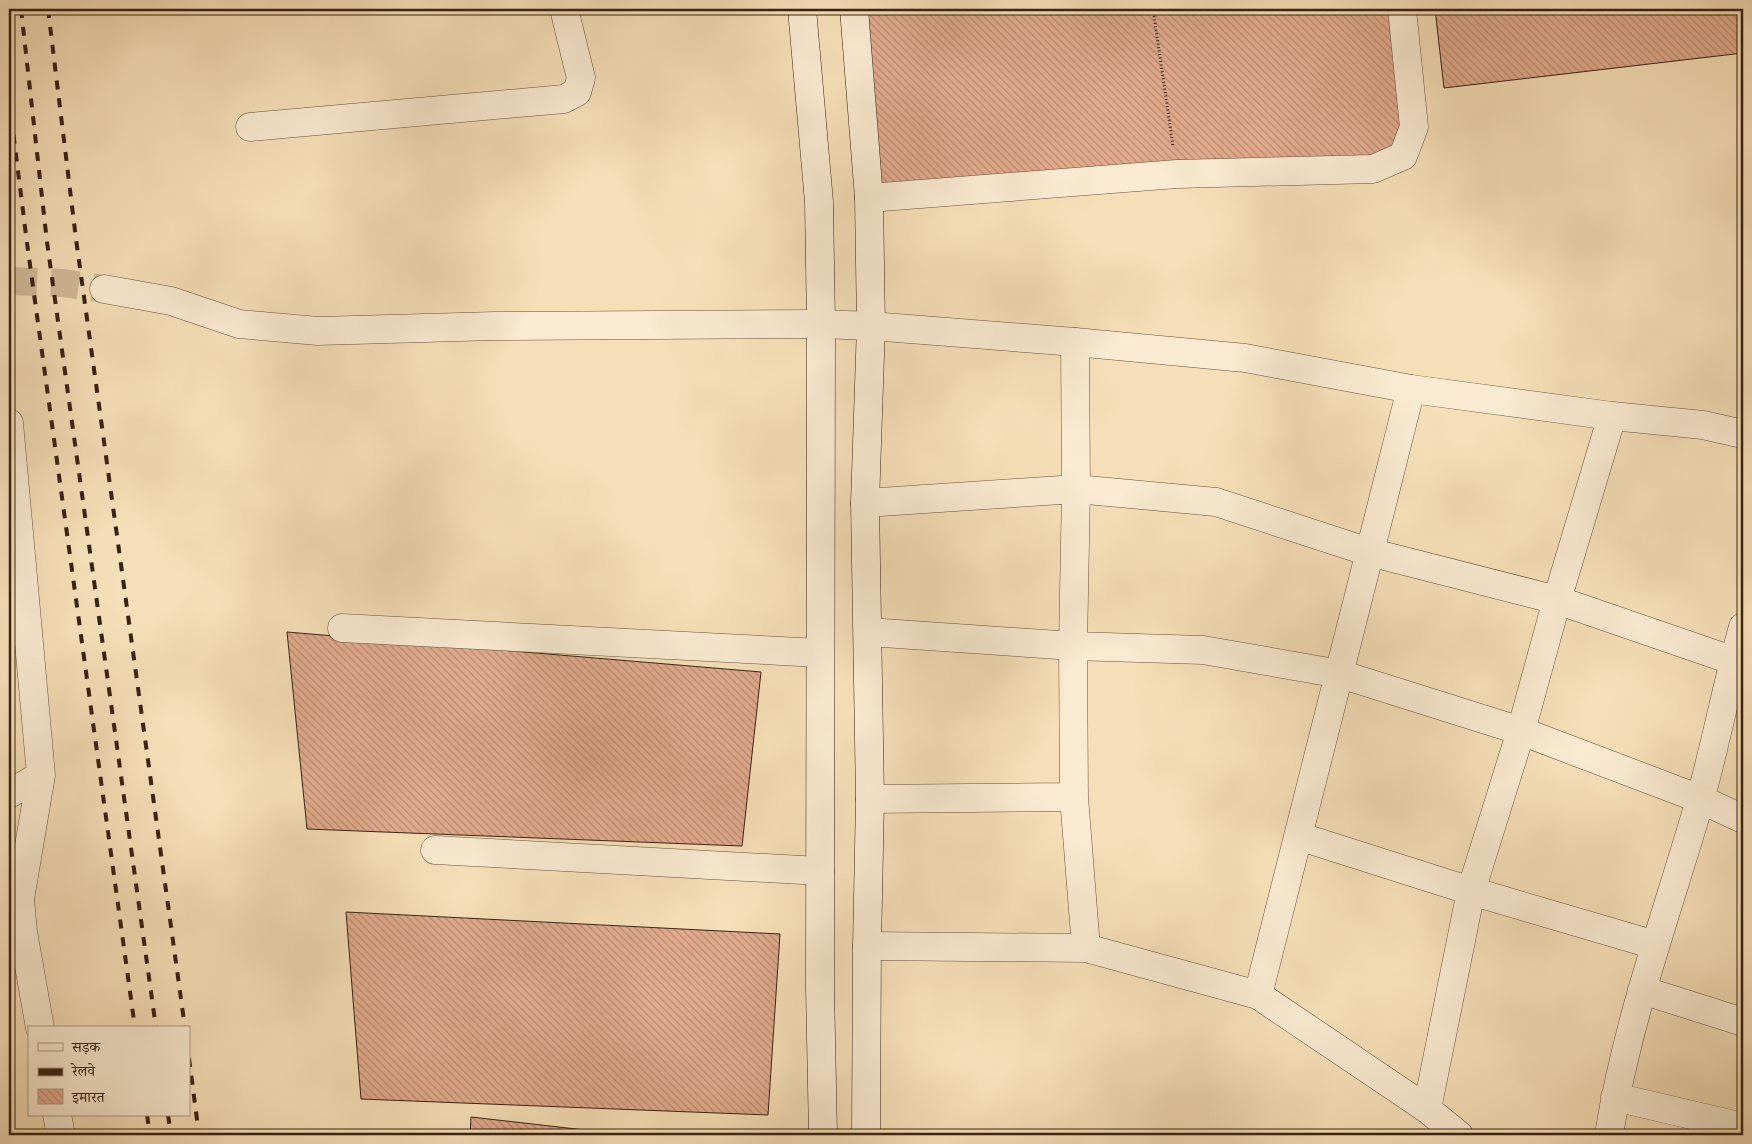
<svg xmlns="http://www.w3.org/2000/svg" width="1752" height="1144" font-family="'IM FELL Double Pica','Noto Serif Devanagari',serif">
<defs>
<pattern id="building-back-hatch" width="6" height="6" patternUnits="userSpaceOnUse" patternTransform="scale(1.25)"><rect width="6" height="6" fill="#e2ab8e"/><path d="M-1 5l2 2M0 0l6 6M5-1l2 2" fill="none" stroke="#b88b73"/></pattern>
</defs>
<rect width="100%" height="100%" fill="#f6dfb8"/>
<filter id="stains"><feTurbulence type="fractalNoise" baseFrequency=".004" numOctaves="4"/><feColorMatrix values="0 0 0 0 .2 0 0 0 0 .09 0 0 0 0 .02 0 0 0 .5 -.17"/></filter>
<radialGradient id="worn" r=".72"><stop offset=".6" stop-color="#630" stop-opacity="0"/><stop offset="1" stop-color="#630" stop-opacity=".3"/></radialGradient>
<path fill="url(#building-back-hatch)" stroke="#382213" d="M849 9H1392L1403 156 869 198Z
M1435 9H1743V53L1444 88Z
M287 632 761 672 742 846 307 829Z
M346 912 780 934 768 1115 361 1099Z
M471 1117 629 1135H470Z"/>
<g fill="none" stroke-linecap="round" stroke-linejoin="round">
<path stroke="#d0b997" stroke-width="28" stroke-dasharray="28 14" stroke-linecap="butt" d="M9 281 63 283 104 289"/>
<defs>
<path id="minor" d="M250 127 564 99 577 92 581 78 564 9
M869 198 1177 174 1373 169 1403 156 1414 127 1402 9
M104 289 171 301 239 324 318 331 495 326 821 324
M1075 342 1076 489 1073 646 1074 797 1086 948 1258 995 1427 1109 1459 1135
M9 423 41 775 20 899 23 932 40 1028
M865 503 1076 489 1216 502 1369 552 1557 600 1743 664
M342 628 820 653
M868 632 1073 646 1203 650 1340 674 1521 731 1700 799 1743 819
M9 794 41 775
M870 799 1074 797
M1298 836 1471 891 1655 945
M435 850 820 871
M867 946 1086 948
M1642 990 1743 1022
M1258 995 1411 389
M1615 1097 1743 1127
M1427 1109 1471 891 1521 731 1557 600 1612 416
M57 1115 61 1135
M1609 1135C1627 1020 1668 911 1700 800 1716 743 1727 684 1743 627"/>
<path id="tertiary" d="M821 324 871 326 1075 342 1245 358 1411 389 1612 416 1703 425 1743 434"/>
<path id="secondary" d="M802 9 819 202 821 324 820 988 823 1135
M854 9 869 198 871 326 865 503 870 799 867 946 866 1135"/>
</defs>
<use href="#minor" stroke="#68513c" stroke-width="29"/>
<use href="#tertiary" stroke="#68513c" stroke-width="29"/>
<use href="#secondary" stroke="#382213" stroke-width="29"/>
<path stroke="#382213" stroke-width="3" stroke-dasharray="1 2.5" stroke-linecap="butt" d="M1153 9 1173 146"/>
<use href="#minor" stroke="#f9ead1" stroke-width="28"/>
<use href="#tertiary" stroke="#f9ead1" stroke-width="28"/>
<use href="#secondary" stroke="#f9ead1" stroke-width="28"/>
<path stroke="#382213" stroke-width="4" stroke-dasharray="9 9" stroke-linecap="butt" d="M21 9 47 242 156 1028
M48 9 76 239 185 1028
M9 99 27 243 135 1028
M189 1058 199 1135
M147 1115 150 1135
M168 1115 171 1135"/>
</g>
<rect width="1752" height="1144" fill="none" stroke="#f6dfb8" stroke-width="30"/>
<rect x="10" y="10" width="1732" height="1124" fill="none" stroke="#382213" stroke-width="2.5"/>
<rect x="15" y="15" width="1722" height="1114" fill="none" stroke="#382213"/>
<rect x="28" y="1026" width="162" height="90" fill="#f9ead1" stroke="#ac9a85"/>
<rect x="38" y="1043" width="25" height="8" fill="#f9ead1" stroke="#ac9a85"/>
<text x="72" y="1052" font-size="15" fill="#382213">सड़क</text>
<rect x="38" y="1068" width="25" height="8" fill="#382213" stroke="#ac9a85"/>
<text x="72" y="1076" font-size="15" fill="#382213">रेलवे</text>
<rect x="38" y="1089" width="25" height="15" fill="url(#building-back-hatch)" stroke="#ac9a85"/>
<text x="72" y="1102" font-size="15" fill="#382213">इमारत</text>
<rect width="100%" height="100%" filter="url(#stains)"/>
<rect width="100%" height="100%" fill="url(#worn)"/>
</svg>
